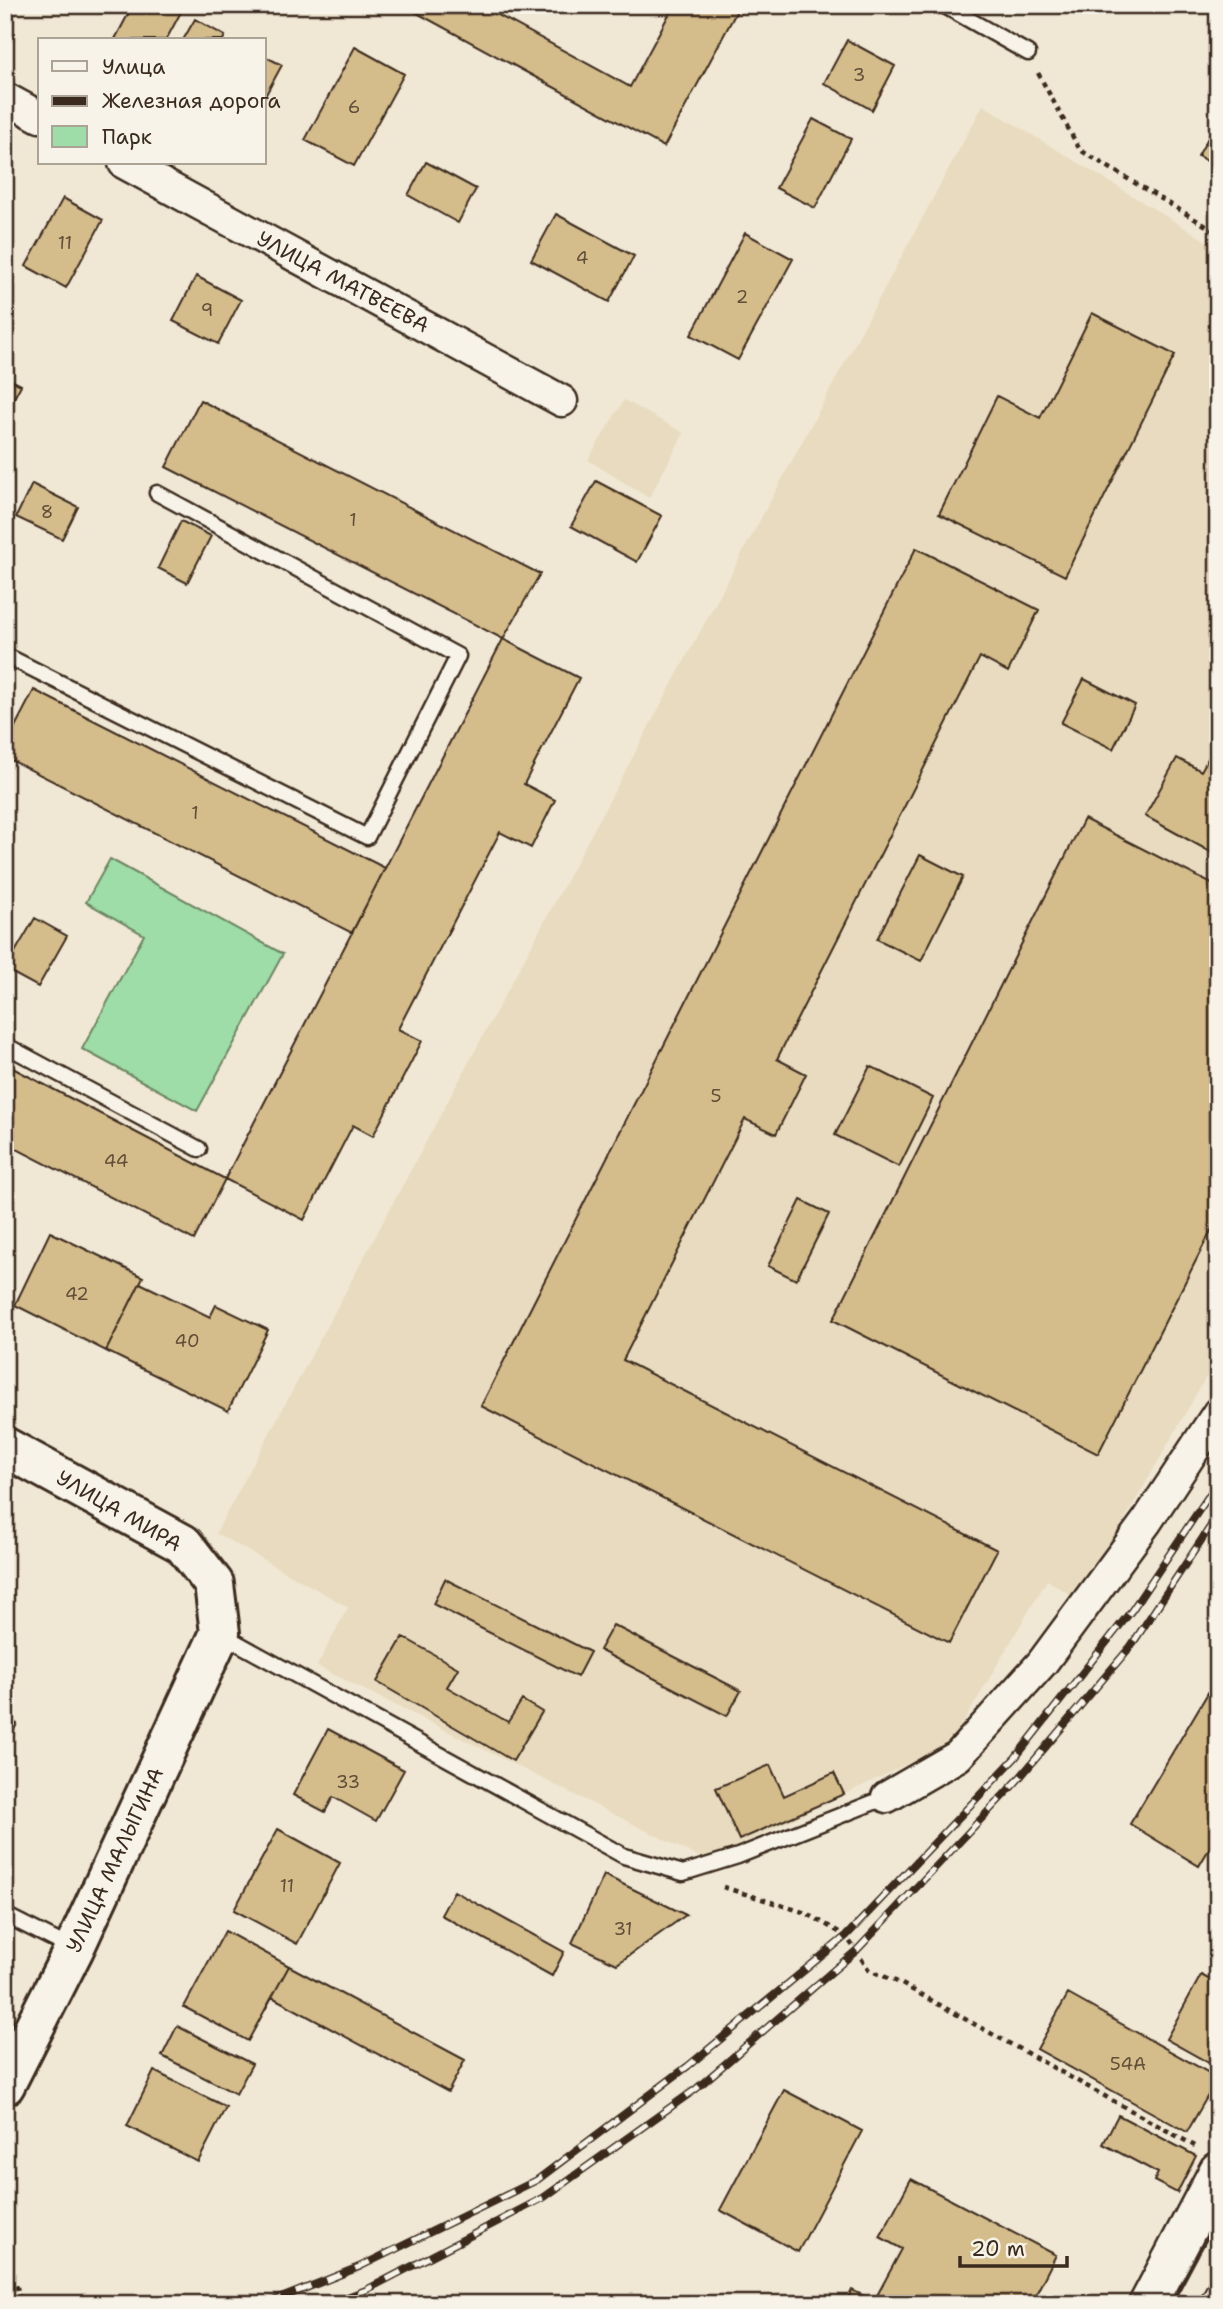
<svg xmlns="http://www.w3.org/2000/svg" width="1223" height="2309" font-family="'Shantell Sans',sans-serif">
<rect width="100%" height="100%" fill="#f0e8d5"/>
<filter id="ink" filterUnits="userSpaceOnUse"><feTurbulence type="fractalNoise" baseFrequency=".0143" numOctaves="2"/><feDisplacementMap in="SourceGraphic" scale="14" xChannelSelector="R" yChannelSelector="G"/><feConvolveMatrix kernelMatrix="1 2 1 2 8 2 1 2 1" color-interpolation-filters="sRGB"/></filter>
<g filter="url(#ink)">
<path fill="#e8dbbf" d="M983 105 1218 248V1356L1079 1600 1047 1580 952 1742 707 1861 317 1666 348 1607 216 1533Z
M624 400 684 433 649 498 588 460Z"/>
<path fill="#9edda7" stroke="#6c8462" stroke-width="2" d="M110 859 283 954 197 1111 82 1049 144 935 86 902Z"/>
<path fill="#d4bc8b" stroke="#3b2a1e" stroke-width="2" d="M133 5H169L181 12 166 40H118L115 39Z
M407 5H480L630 87 674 5H740L664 147 406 7Z
M195 19 225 36 223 40H183Z
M847 40 895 66 872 110 824 83Z
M355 47 404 74 354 166 305 140Z
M264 56 282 65 264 98Z
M813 119 851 139 815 208 776 188Z
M1216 123 1218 124V167L1198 156Z
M426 162 476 189 458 223 408 195Z
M63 198 103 220 66 288 26 266Z
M556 214 634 256 609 302 531 260Z
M745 233 793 259 738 360 691 335Z
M196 276 241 300 218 344 173 321Z
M1092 313 1175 355 1065 576 939 514 997 396 1040 418Z
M5 377 21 385 5 415Z
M200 400 540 574 503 639 166 467Z
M596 481 662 516 637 562 571 526Z
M32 484 78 507 62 539 16 517Z
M181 521 211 536 187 583 158 568Z
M916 548 1039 610 1008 672 980 657 777 1059 806 1074 776 1134 745 1119 623 1360 997 1550 949 1643 481 1406Z
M503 639 579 678 524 784 555 800 531 848 500 832 398 1029 422 1041 373 1136 353 1125 304 1220 225 1179Z
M1084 679 1135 705 1113 749 1061 723Z
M34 690 385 868 352 933 5 757V746Z
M1218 741V856L1145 816 1177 758 1201 771Z
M1084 819 1218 887V1217L1098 1454 833 1320Z
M920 855 963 877 921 961 877 939Z
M35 918 67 936 38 987 5 969Z
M5 1064 225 1179 194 1240 5 1143Z
M870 1066 933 1098 899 1167 835 1135Z
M801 1200 829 1214 796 1280 768 1266Z
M50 1232 143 1277 106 1351 15 1305Z
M140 1283 210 1317 216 1305 268 1330 228 1411 106 1351Z
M445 1579 590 1652 577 1677 433 1604Z
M613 1625 741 1691 727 1716 599 1650Z
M403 1637 458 1668 447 1687 508 1722 522 1700 542 1712 513 1761 377 1682Z
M1218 1676V1834L1199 1866 1130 1824Z
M5 1718 17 1724 5 1747Z
M328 1729 404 1770 376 1821 333 1797 325 1812 293 1795Z
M770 1765 784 1796 834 1773 844 1794 739 1840 716 1788Z
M278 1829 340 1863 297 1944 234 1910Z
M604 1875 686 1915 617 1964 572 1943Z
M454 1891 564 1952 552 1976 441 1915Z
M225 1931 289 1966 248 2041 184 2007Z
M289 1966 465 2060 448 2092 272 1997Z
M1201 1975 1218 1984V2068L1166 2039Z
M1068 1994 1218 2078 1187 2132 1037 2049Z
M177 2026 252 2064 236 2094 162 2056Z
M154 2071 226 2107 198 2162 127 2126Z
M784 2090 862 2131 798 2252 720 2210Z
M1118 2115 1196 2156 1177 2193 1154 2181 1158 2173 1103 2144Z
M911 2179 1056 2255 1031 2304H845L852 2290 874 2301 902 2249 880 2237Z"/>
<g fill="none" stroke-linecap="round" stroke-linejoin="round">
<defs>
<path id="service" d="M943 5 1028 53
M5 655 367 837 458 656 157 493
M5 1045 199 1149
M221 1634 624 1856 683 1873 738 1856 887 1797
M5 1915 73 1949"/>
<path id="minor" d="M5 98 40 117
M124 163 562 401
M887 1797 958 1756 1042 1663 1147 1521 1218 1413"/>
<path id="tertiary" d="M1148 2304 1218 2171"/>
<path id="secondary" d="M5 1447 183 1544 214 1584 220 1633 74 1949 5 2085"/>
</defs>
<use href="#service" stroke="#3b2a1e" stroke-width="19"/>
<use href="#minor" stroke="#3b2a1e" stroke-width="35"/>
<use href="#tertiary" stroke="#3b2a1e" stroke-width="42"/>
<use href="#secondary" stroke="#3b2a1e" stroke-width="44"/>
<path stroke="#3b2a1e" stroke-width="4.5" stroke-dasharray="5 5" stroke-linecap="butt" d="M1038 73 1080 150 1218 233
M723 1887 806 1913 846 1936 869 1970 900 1983 1195 2146
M5 2287H17L21 2304"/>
<use href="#service" stroke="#f7f3e8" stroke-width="14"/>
<use href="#minor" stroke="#f7f3e8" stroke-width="30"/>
<use href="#tertiary" stroke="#f7f3e8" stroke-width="37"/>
<use href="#secondary" stroke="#f7f3e8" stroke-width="38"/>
<path stroke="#3b2a1e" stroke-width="2" d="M1172 2304 1218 2218
M1197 2304 1218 2264"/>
<defs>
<path id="rail" d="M266 2304 359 2267 537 2180 688 2066 846 1936 1015 1758 1132 1610 1218 1482
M328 2304 366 2290 543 2198 696 2089 857 1950 1016 1782 1131 1646 1218 1515"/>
</defs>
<use href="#rail" stroke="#3b2a1e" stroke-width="8"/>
<use href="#rail" stroke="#f7f3e8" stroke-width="5" stroke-dasharray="16" stroke-linecap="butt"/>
</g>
</g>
<g text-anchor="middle" stroke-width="5" stroke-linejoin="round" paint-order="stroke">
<g font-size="18" fill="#614e39">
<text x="859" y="81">3</text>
<text x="354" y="113">6</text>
<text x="65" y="249">11</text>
<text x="582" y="264">4</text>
<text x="742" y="303">2</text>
<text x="207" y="316">9</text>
<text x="47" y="518">8</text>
<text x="353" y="526">1</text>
<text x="195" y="819">1</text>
<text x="716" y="1102">5</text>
<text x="116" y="1167">44</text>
<text x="77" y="1300">42</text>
<text x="187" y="1347">40</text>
<text x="348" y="1788">33</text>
<text x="287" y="1892">11</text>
<text x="623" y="1935">31</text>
<text x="1128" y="2070">54А</text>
</g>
<g font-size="21" fill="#3b2a1e" stroke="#f7f3e8">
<text transform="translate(343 282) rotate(28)" y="7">УЛИЦА МАТВЕЕВА</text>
<text transform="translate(119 1511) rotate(30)" y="7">УЛИЦА МИРА</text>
<text transform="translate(115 1860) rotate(-65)" y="7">УЛИЦА МАЛЫГИНА</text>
</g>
</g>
<rect width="1223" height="2309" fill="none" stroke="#f7f3e8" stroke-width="28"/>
<rect x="14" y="14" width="1195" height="2281" fill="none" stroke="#3b2a1e" stroke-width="2.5" filter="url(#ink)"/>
<rect x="38" y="38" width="228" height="126" fill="#f7f3e8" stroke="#aca397" stroke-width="2"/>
<rect x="52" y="61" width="35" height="10" fill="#f7f3e8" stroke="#aca397" stroke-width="2"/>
<text x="102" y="74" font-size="21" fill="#3b2a1e">Улица</text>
<rect x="52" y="96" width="35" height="10" fill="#3b2a1e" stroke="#aca397" stroke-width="2"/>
<text x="102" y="108" font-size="21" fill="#3b2a1e">Железная дорога</text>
<rect x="52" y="126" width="35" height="21" fill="#9edda7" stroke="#aca397" stroke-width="2"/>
<text x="102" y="144" font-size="21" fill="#3b2a1e">Парк</text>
<path d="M960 2256v10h107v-10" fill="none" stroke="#3b2a1e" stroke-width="3.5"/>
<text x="971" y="2256" font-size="21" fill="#3b2a1e" stroke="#f7f3e8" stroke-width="5" paint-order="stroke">20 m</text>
</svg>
